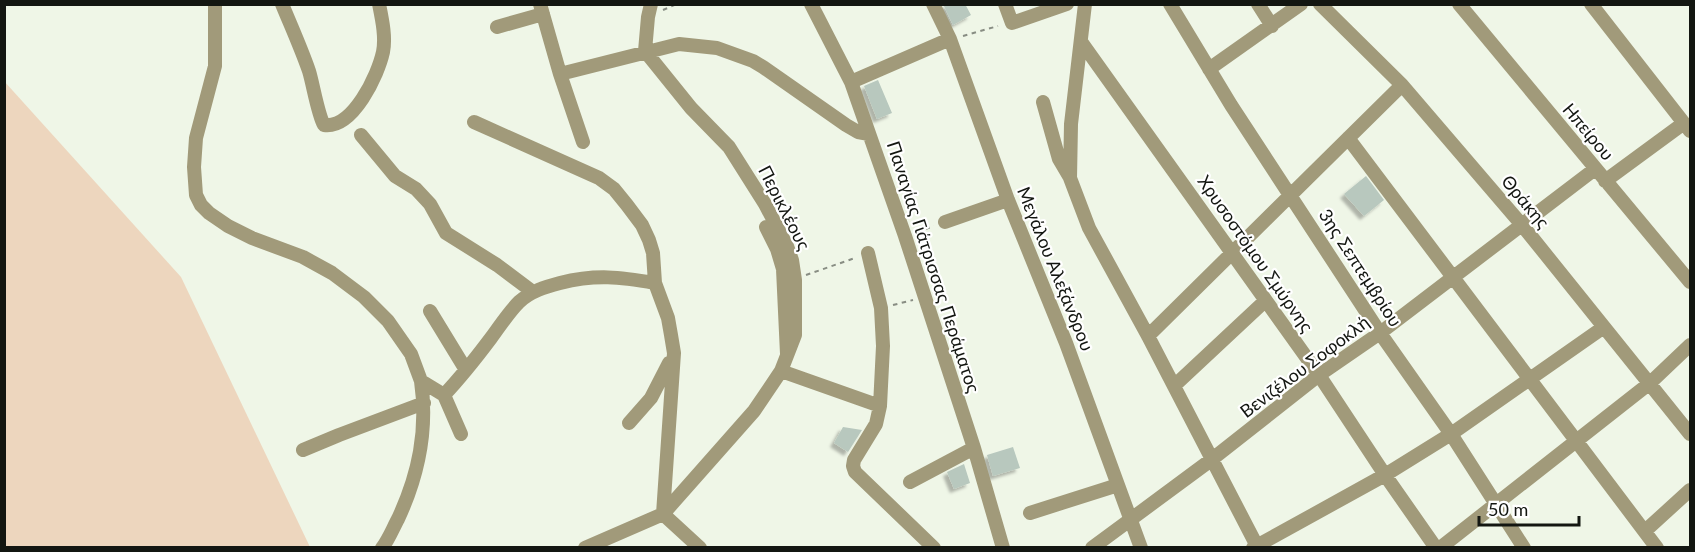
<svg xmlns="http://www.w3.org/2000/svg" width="1695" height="552" font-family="Lato,sans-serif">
<defs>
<filter id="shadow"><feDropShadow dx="-4" dy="4" stdDeviation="1.5" flood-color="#0004"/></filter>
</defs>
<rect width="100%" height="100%" fill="#eff6e7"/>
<path fill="#edd6be" d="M4 81 181 277 310 547H5Z"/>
<path fill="#b8c8be" filter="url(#shadow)" d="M943 4H965L971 15 953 25Z
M878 80 892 113 877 119 864 86Z
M1366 176 1384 200 1364 216 1344 194Z
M843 427 862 430 848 452 834 443Z
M1013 447 1020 468 993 476 987 455Z
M964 464 970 483 954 489 947 472Z"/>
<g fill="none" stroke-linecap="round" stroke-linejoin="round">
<path stroke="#888d83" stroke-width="2" stroke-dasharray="4.5 4.5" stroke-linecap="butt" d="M663 10 677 4
M963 36 998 26
M917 232 934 226
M806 275 855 258
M893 305 913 300"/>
<path stroke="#a19a7a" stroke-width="14" d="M215 4V66L196 138 194 167 196 195 201 205 209 213 228 226 252 238 303 257 332 273 364 297 388 321 411 354 421 381 444 395C461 377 476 358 491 338 500 326 508 313 519 302 531 291 545 287 560 283 596 274 620 277 655 283
M282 4C291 26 301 48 309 71 313 84 318 115 324 125 353 129 378 75 383 52 386 37 382 19 379 4
M540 4 560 74 583 142
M811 4 851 82 905 236 974 448 1003 548
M933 4 950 39 1008 200 1066 343 1141 548
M1005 4 1012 23 1067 4
M1085 4 1071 124 1070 178 1089 228 1148 336 1258 548
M1170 4 1231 105 1380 333 1451 434 1524 548
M1258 4 1272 26
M1320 4 1402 85 1522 225 1690 434
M1459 4 1690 282
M1591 4 1690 131
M497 27 543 14
M1082 43 1319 375 1385 475 1436 548
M1209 69 1301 4
M560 74 679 44 717 48 753 61 763 67 846 125 858 132 869 134
M851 82 950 39
M1043 102 1059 159 1069 176
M474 122 599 178 614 189 627 205 642 225 649 240 653 253 655 283 668 318 671 335 674 353 663 514 700 548
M361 135 395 176 416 189 430 204 446 233 497 265 533 292
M1348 138 1657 548
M1605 181 1684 123
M945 222 1008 200
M766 227 777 249 783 269 787 354
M868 253 881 308 883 346 880 406 876 424 854 460 853 466 855 472 934 548
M430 311 466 370
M1148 336 1402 85
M781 371 880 406
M1174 386 1265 301
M444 395 461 434
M629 423 651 398 669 363
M303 450 339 435 424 403
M910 482 974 448
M1030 513 1118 485
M1645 531 1690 490
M382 548C389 539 393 528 398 519 419 474 428 430 421 381
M585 548 663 514 754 411 781 371 795 335V280L792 260 787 246 765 204 729 147 691 108 645 51 648 17 651 4
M1092 548 1211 460 1319 375 1380 333 1595 169
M1253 548 1385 475 1451 434 1604 327
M1440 548 1650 383 1690 345"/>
</g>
<g text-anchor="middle" stroke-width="4.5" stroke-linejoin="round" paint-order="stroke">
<g font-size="18" fill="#131611" stroke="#fff">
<text transform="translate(1588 132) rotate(50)" y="6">Ηπείρου</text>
<text transform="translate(1525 202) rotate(50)" y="6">Θράκης</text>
<text transform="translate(784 208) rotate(63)" y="6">Περικλέους</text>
<text transform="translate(1255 254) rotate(55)" y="6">Χρυσοστόμου Σμύρνης</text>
<text transform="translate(933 267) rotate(72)" y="6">Παναγίας Γιάτρισσας Περάματος</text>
<text transform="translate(1360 268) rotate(57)" y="6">3ης Σεπτεμβρίου</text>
<text transform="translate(1055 269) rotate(68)" y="6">Μεγάλου Αλεξάνδρου</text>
<text transform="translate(1305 367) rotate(-37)" y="6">Βενιζέλου Σοφοκλή</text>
</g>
</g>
<rect width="1695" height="552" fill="none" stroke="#131611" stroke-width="12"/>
<path d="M1479 516v9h100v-9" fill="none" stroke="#131611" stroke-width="3"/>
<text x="1488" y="516" font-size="18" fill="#131611" stroke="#ffffff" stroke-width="4.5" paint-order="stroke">50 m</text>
</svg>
